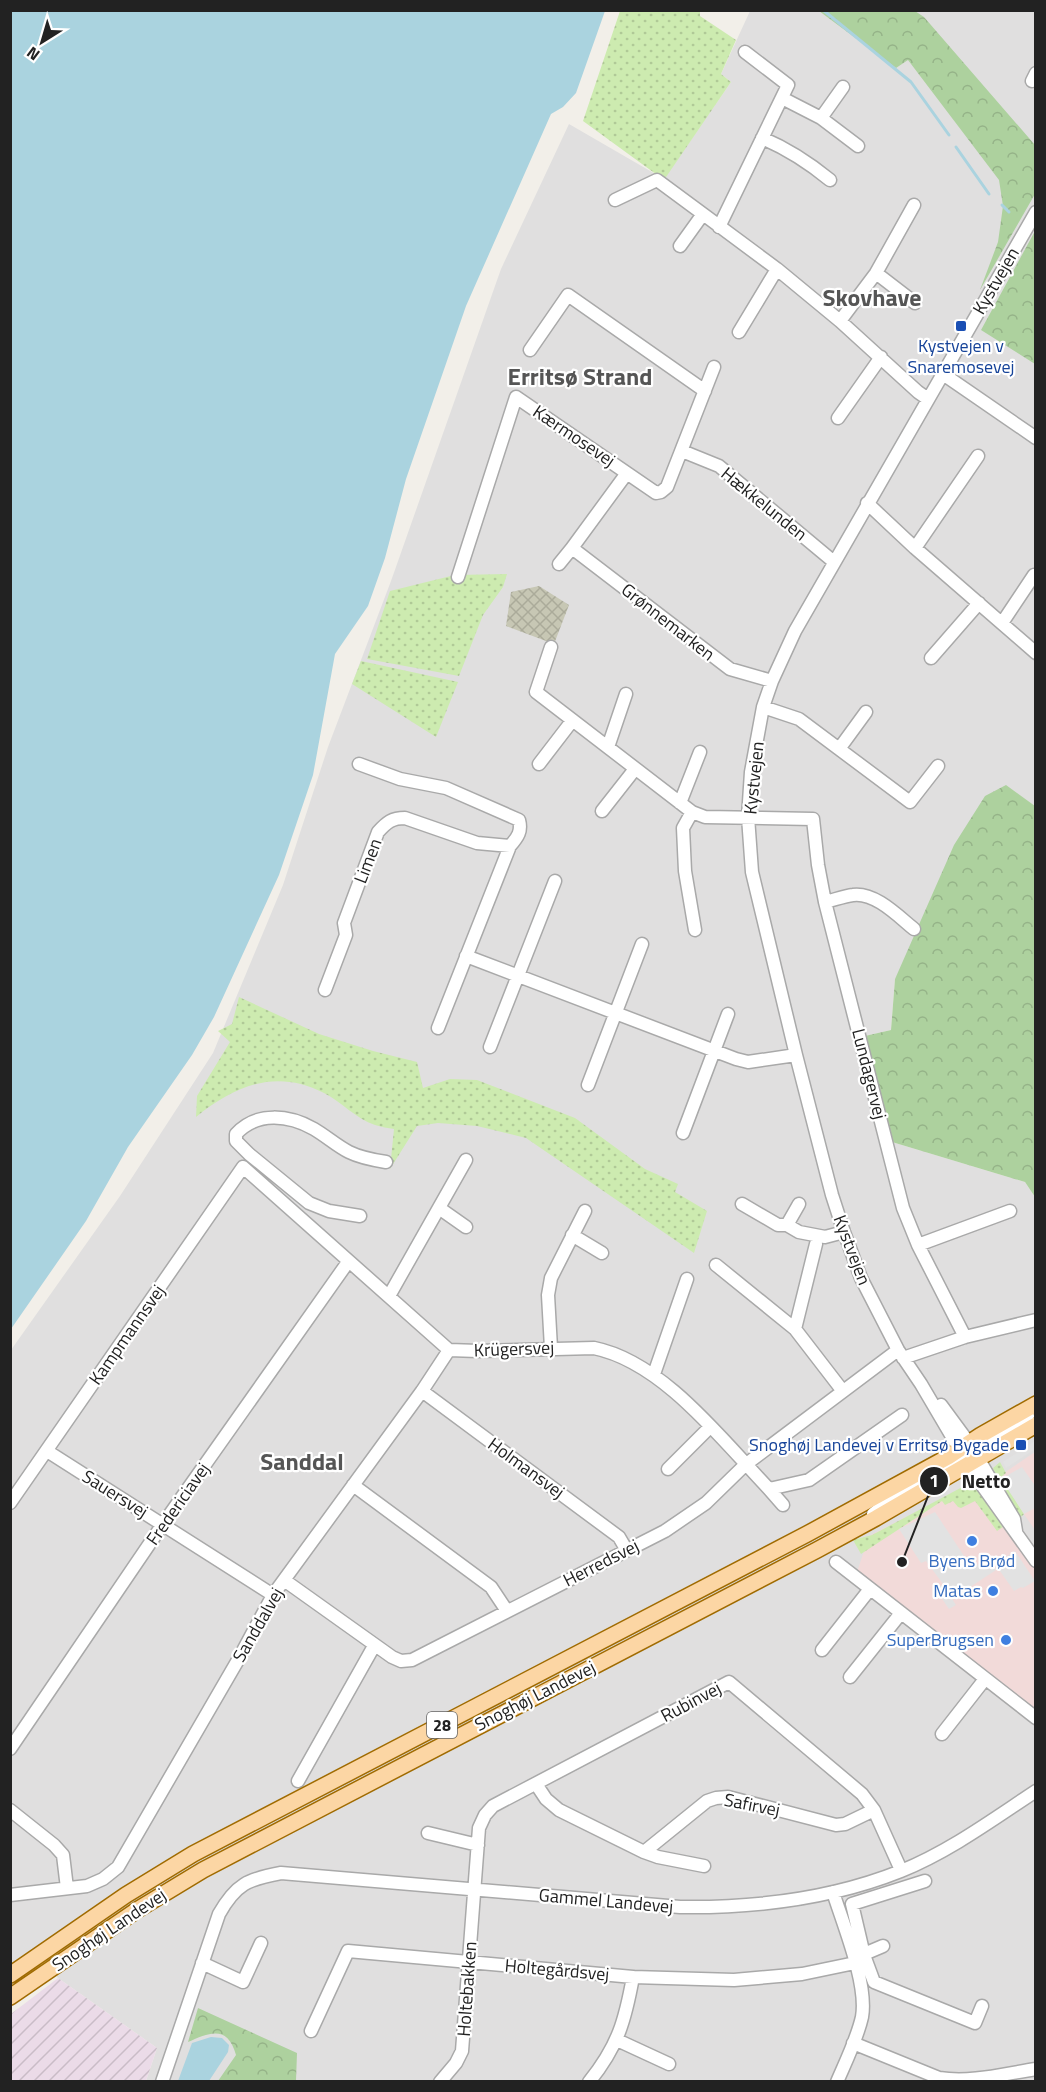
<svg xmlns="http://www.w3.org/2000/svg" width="1046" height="2092" font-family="'Titillium Web',sans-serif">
<defs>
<pattern id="industrial-furrows" width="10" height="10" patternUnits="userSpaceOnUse" patternTransform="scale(1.5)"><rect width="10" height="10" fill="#ebdbe8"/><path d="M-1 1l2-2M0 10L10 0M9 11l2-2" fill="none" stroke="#c9bcc7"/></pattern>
<pattern id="construction-cross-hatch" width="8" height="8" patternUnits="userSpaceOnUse" patternTransform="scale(1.5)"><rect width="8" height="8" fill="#c7c7b4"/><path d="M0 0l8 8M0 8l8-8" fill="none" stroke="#abab9a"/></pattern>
<pattern id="grass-dots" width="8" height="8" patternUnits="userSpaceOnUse" patternTransform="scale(1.5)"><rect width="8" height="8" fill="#cdebb0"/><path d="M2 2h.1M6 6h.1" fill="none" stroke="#b0c997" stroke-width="1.8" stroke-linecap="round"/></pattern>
<pattern id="forest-crowns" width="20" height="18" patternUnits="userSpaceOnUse" patternTransform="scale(1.5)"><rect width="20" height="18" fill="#add19e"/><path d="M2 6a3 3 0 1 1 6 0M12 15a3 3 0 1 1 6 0" fill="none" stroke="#95b388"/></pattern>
</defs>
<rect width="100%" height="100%" fill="#f2efe9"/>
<path fill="#e0dfdf" d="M750 11H1035V806L1006 786 895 979 891 1030 866 1036 892 1142 1025 1182 1035 1197V2081H146L157 2048 58 1978 34 1948 11 1965V1350L120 1196 213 1053 283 885 328 747 391 581 501 269 569 124 664 179 731 82 721 74Z"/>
<path fill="#f2dad9" d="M1035 1452V1530L998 1477Z
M972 1489 989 1511 1035 1554V1711L857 1572 869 1536 939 1500Z"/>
<path fill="url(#industrial-furrows)" d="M58 1978 157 2048 146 2081H11V2014Z"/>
<path fill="url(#construction-cross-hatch)" d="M539 586 569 605 554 644 506 626 511 592Z"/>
<path fill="url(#grass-dots)" d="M620 11H700V16L736 40 721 74 731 82 664 180 583 121Z
M507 574 503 587 483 615 459 676 367 659 390 591 455 575Z
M361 661 458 682 436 737 352 684Z
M239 997 319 1034 373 1051 417 1062 423 1088 450 1079 477 1080 575 1118 645 1169 678 1184 675 1192 707 1211 694 1253 526 1138 477 1126 438 1123 417 1126 390 1169 394 1129C388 1128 381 1127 375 1125 356 1119 342 1102 324 1093 276 1068 234 1086 196 1117L197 1096 230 1042 218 1031 232 1024Z
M1000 1462 1006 1473 1001 1477 1024 1514 1020 1518 994 1472 993 1468Z
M968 1484 983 1495 1003 1527 997 1531 975 1501 961 1508 958 1507 953 1501 945 1505 942 1501 861 1554 853 1540 872 1535Z"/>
<path fill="url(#forest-crowns)" d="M819 11H915L924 17 1035 145V194L980 290 998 242 1003 206 999 180 908 60 896 68Z
M1035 231 1036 364H1035L981 330Z
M1006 785 1035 806V1197L1025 1182 892 1142 865 1036 891 1030 895 979 954 845 985 796Z
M198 2008 297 2053 296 2081H218L236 2055C228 2025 210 2032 188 2042Z"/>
<path fill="#e2e2e2" d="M1035 1441V1449L1006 1468 1003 1462Z
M1022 1467 1036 1487 1035 1508 1024 1514 1001 1479Z
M935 1512 972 1568 988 1558 996 1570 952 1599 956 1605 949 1609 936 1590 943 1584 926 1561 921 1563 899 1529Z
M1015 1551 1035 1581 1023 1588 1021 1587 1014 1591 995 1564Z"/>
<path fill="#aad3df" d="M11 10 605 11 576 93 563 107 551 114 466 306 406 479 385 558 368 606 335 654 313 775 279 875 214 1017 192 1055 128 1147 86 1221 11 1329Z
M211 2037 222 2038 229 2045 228 2052 209 2081H178L192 2043Z"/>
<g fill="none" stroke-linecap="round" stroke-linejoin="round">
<path stroke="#aad3df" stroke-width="3" d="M823 10 911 82 949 135
M956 147 989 194
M1002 205 1009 212"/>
<defs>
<path id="minor" d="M1032 81 1036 73
M782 98 821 118 858 146
M821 118 843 87
M762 138C788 149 808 162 830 180
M615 200 657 180 703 214
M1036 212 795 631 772 681 763 707 751 772 748 817 752 872 796 1055 832 1195 844 1232 861 1278 898 1350 921 1384 974 1474 1036 1561
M719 227 788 85 745 52
M680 246 703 214 777 269 840 321 918 392 928 399
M876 273 915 303
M840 321 876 273 914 205
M739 332 777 269
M530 350 568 295 705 391
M943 374 1036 438
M838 418 881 357
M682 451 719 466 834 562
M627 473 572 548 730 669 772 681
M867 503 915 548 1036 653
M915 548 978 456
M559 564 572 548
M458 577 516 397 656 493 661 492 667 487 714 367
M1002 623 1034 575
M551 647 536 692 692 812 705 817 813 819 818 865 825 902 903 1208 918 1245 965 1337
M931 658 979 603
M763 707 799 719 910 802 938 766
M608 747 626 694
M839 749 866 712
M359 764 400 779 446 788 519 820C522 831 518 837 510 846L438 1028
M539 764 572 721
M680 803 700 752
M602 811 635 769
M692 812 683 828 685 871 695 930
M825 902C834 900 844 896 853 895 875 892 898 916 914 929
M466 956 736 1059 748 1062 796 1055
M325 990 346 935 344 923 378 832C387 822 392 818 405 818L477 843 510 846
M490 1047 555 881
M588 1085 642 944
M683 1133 728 1014
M742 1204 778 1225H787L799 1232 825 1237 844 1232
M439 1208 466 1227
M360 1216 329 1211 309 1203 249 1154 236 1141V1134C257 1111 289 1115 314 1129 326 1136 337 1146 349 1152 361 1158 373 1160 386 1162
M787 1225 799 1204
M572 1235 602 1253
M918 1245 1010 1211
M716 1265 795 1329 842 1390
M389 1296 466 1160
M795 1329 816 1244
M551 1348 548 1295 551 1278 585 1211
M903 1358 965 1337 1036 1320
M654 1374 687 1279
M422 1391 619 1537 626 1549
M941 1405 969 1443 1014 1519 1016 1531
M47 1451 273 1595
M972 1455 974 1450 1028 1416
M668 1469 710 1427
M353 1485 491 1587 507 1611
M769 1489 783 1505
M10 1503 243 1167 449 1350 478 1351 594 1348C663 1362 722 1440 769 1489L809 1480 902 1415
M873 1514 884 1505 964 1457 967 1451
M836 1562 1036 1718
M284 1580 392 1657 401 1661 412 1660 665 1531 706 1503 745 1465 898 1350
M822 1650 870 1589
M850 1677 901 1613
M942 1734 985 1679
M10 1749 163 1524 348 1262
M298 1781 374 1646
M536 1784 546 1799 559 1810 644 1852 658 1857 704 1866
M10 1810 54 1845 63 1855 67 1888
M428 1833 478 1845
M644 1852 707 1801 716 1798 728 1797 836 1825 845 1824 874 1810
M925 1881 852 1904 864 1955 874 1982 975 2023 982 2006
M833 1892C843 1924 868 1984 862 2017 857 2039 846 2061 837 2082
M10 1895 87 1886 103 1879 118 1867 238 1660 273 1595 422 1391 449 1350
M857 1957 883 1946
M202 1963 243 1982 261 1943
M311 2031 348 1951 633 1977 734 1980 802 1974 855 1963
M617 2040 669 2064
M853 2043 939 2078C971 2083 1003 2074 1036 2069
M162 2082 219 1914C236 1884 248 1879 281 1873L680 1907C756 1908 831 1899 901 1871 950 1851 992 1820 1036 1791
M440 2082 456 2063 462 2051 479 1828 485 1815 493 1806 729 1682 862 1794 874 1810 901 1870
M589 2082C618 2046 625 2021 633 1977"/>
<path id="major" d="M10 1975 126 1895 193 1854 807 1534 948 1457 981 1435 1036 1404
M10 1997 137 1910 203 1870 817 1550 876 1518 1036 1425"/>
</defs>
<use href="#minor" stroke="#a9a9a9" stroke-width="15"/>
<use href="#major" stroke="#a06b00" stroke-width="18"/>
<use href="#minor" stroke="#fff" stroke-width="12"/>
<use href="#major" stroke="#fcd6a4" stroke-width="15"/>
</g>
<g fill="#1a4fb4" stroke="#fff" stroke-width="2">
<rect x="955" y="320" width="12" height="12" rx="3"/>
<rect x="1015" y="1439" width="12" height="12" rx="3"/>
</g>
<g fill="#3f7fe0" stroke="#fff" stroke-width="2">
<circle cx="972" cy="1541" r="6"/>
<circle cx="993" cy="1591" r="6"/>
<circle cx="1006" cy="1640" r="6"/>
</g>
<g text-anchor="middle" stroke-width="4.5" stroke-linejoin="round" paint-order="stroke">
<rect fill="#fff" stroke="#646464" stroke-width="1.5" x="427" y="1712" width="30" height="26" rx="4.5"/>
<g font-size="16" font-weight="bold" fill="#222">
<text x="442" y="1731">28</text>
</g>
<g font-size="18" fill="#222" stroke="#fff">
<text transform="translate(996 281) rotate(-60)" y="6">Kystvejen</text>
<text transform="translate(574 436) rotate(34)" y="6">Kærmosevej</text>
<text transform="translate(764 504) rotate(39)" y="6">Hækkelunden</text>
<text transform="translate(668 622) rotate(38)" y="6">Grønnemarken</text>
<text transform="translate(754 778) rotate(-84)" y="6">Kystvejen</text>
<text transform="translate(368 861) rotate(-69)" y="6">Limen</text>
<text transform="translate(869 1074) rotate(76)" y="6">Lundagervej</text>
<text transform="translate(852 1250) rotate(69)" y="6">Kystvejen</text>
<text transform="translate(127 1335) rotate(-55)" y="6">Kampmannsvej</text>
<text transform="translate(514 1349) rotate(-2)" y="6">Krügersvej</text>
<text transform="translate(526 1468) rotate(36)" y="6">Holmansvej</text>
<text transform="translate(115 1494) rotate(32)" y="6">Sauersvej</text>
<text transform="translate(178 1504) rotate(-55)" y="6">Fredericiavej</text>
<text transform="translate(601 1563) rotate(-27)" y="6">Herredsvej</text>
<text transform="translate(258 1625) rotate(-60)" y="6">Sanddalvej</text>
<text transform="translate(535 1696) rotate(-27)" y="6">Snoghøj Landevej</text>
<text transform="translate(691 1702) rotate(-28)" y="6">Rubinvej</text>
<text transform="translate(752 1805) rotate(11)" y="6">Safirvej</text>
<text transform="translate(606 1901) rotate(5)" y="6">Gammel Landevej</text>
<text transform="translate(109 1930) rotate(-34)" y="6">Snoghøj Landevej</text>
<text transform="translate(557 1970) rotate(5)" y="6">Holtegårdsvej</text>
<text transform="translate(467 1989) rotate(-86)" y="6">Holtebakken</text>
</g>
<g font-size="18" fill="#164399" stroke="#fff">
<text x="961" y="352">Kystvejen v<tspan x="961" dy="21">Snaremosevej</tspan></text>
<text x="1009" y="1451" text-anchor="end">Snoghøj Landevej v Erritsø Bygade</text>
</g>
<g font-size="18" fill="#366cbe" stroke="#fff" text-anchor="end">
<text x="972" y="1567" text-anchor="middle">Byens Brød</text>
<text x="981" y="1597">Matas</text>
<text x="994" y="1646">SuperBrugsen</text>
</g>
<g font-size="24" font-weight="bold" fill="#555" stroke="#fff">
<text x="872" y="306">Skovhave</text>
<text x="580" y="385">Erritsø Strand</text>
<text x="302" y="1470">Sanddal</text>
</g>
</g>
<path fill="none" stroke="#222" stroke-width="2" d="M902 1562L934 1481"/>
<g fill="#222" stroke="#fff" stroke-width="2">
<circle cx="902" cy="1562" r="6"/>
<circle cx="934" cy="1481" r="15"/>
</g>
<g font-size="18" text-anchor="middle" font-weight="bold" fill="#fff">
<text x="934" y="1487">1</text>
</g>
<g font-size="20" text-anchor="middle" font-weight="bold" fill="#222" stroke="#fff" stroke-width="4.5" stroke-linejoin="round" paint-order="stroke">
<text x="986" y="1488">Netto</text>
</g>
<rect width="1046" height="2092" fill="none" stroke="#222222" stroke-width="24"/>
<g transform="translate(42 42) rotate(217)" stroke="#ffffff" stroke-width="4.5" paint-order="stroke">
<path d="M0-4.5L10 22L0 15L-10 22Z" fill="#222222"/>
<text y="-9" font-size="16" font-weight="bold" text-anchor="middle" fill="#222222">N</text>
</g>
</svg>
